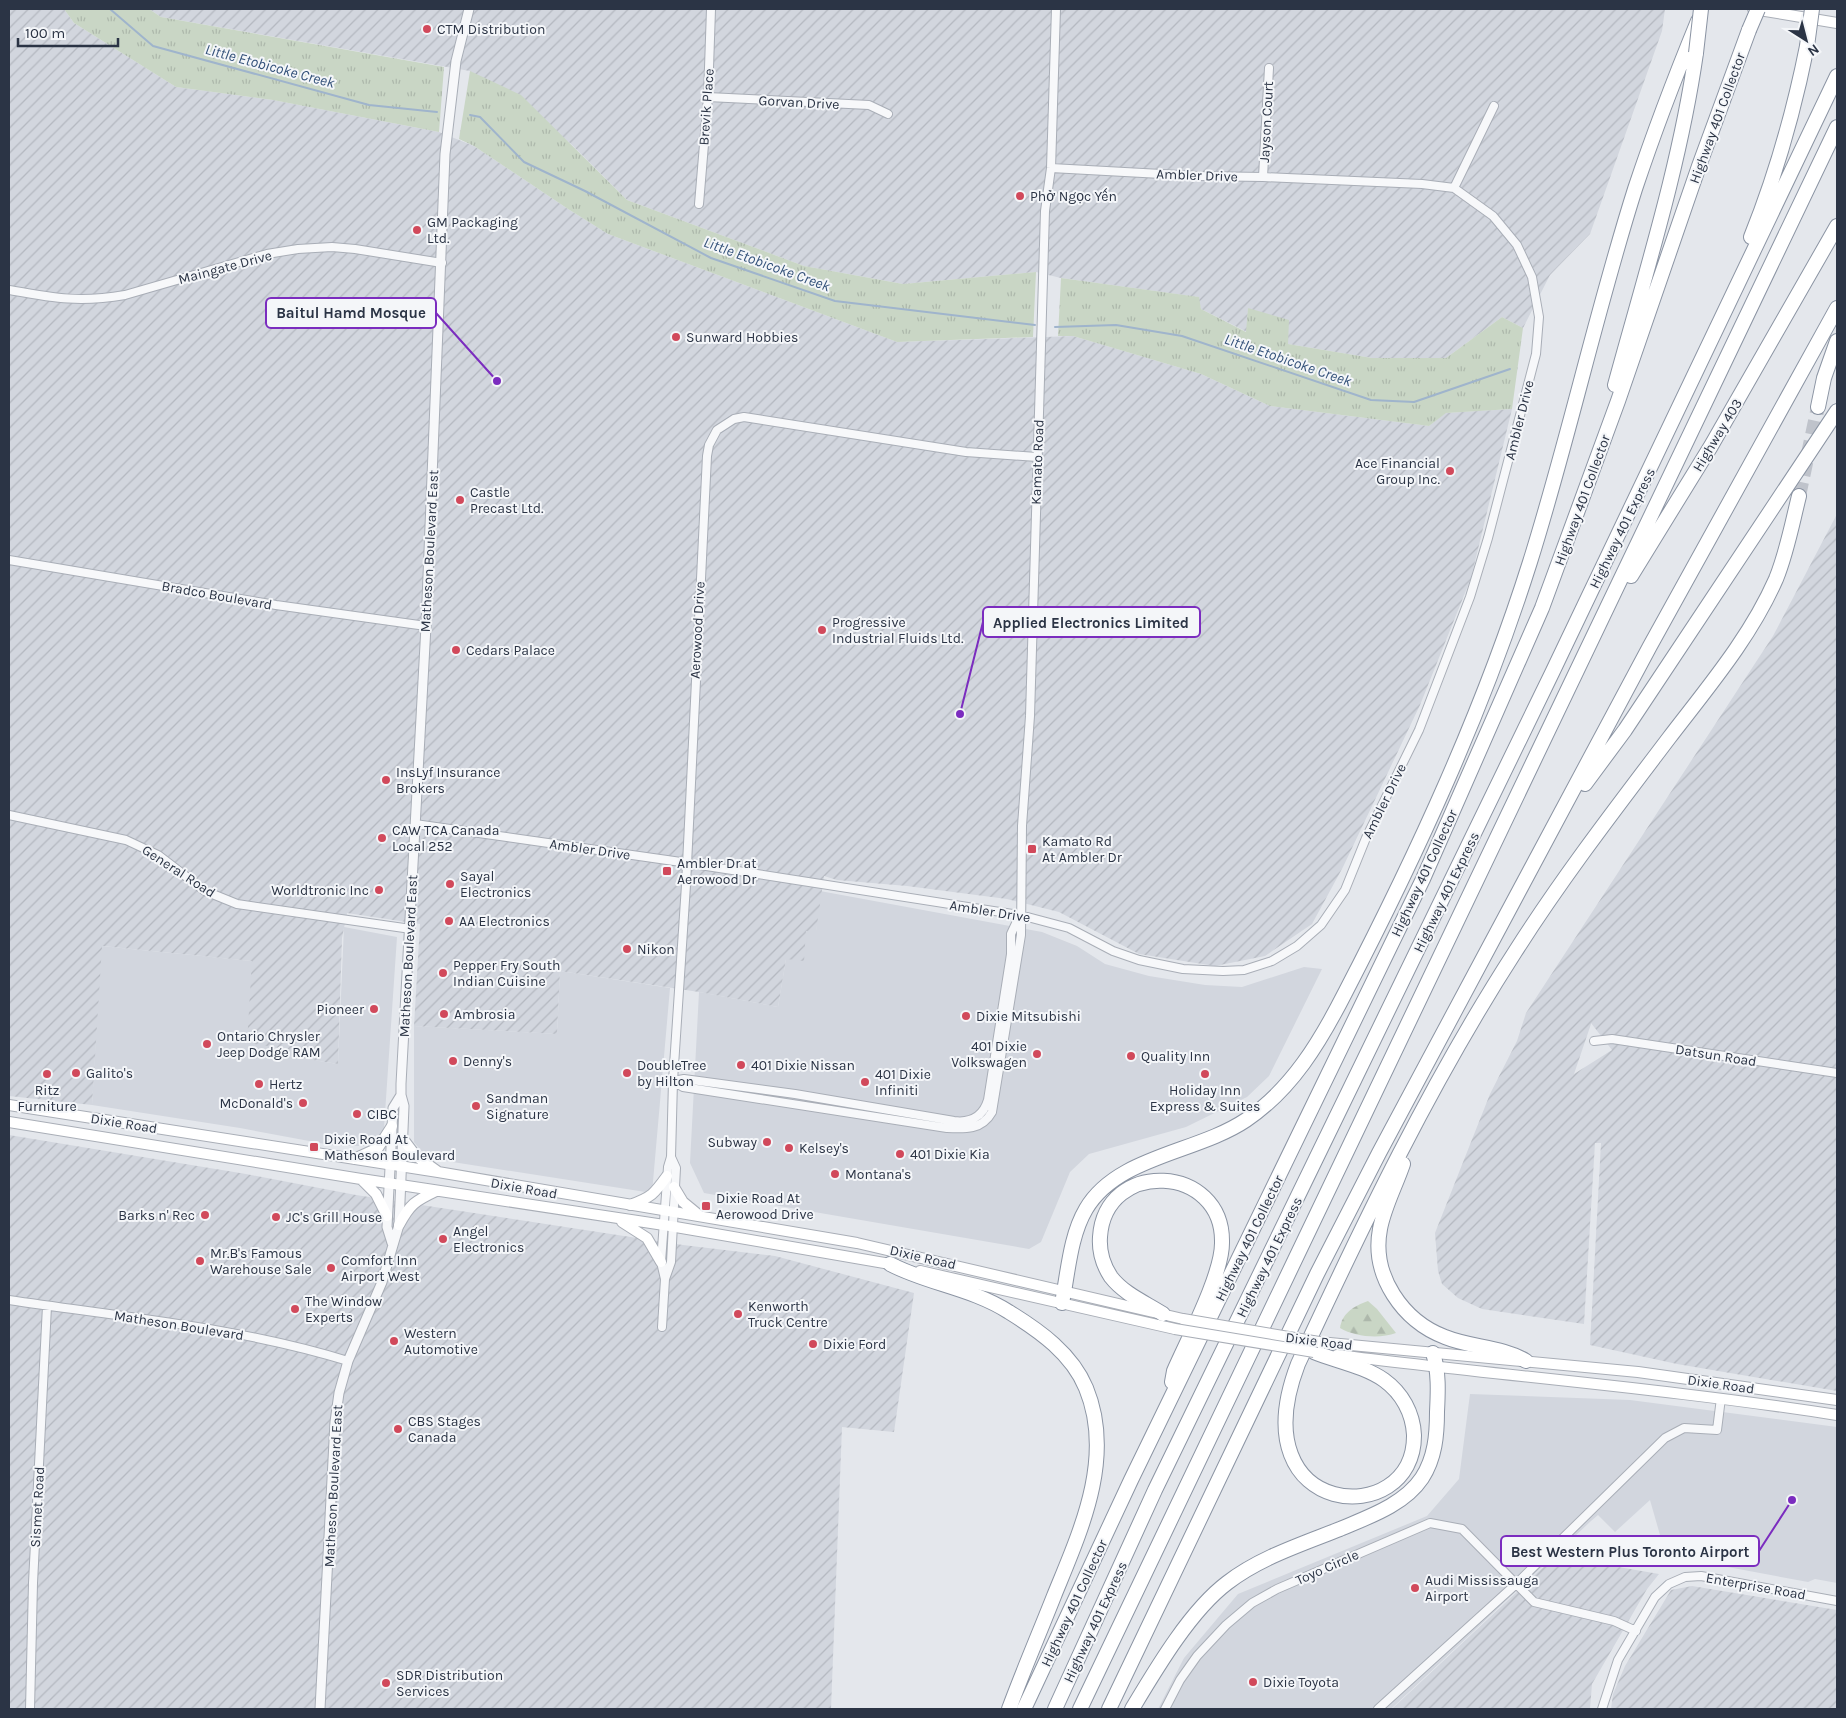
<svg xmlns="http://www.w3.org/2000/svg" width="1846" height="1718" font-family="Karla,sans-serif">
<defs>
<pattern id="industrial-furrows" width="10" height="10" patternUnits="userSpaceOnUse" patternTransform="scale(1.25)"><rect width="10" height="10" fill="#d2d6de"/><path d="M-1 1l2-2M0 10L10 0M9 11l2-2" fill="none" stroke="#b4b8c0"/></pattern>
<pattern id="grass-tufts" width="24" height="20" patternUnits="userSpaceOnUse" patternTransform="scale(1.25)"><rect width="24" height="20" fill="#c9d6c5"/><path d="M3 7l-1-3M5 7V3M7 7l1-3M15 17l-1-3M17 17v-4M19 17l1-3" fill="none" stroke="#adb8ab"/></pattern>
<pattern id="forest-firs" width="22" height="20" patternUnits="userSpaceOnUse" patternTransform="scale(1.25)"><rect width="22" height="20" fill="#c9d6c5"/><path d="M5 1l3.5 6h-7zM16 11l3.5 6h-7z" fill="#adb8ab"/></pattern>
</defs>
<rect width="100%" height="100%" fill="#e4e7ec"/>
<path fill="#d2d6de" d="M820 891 1042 932 1077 946 1105 964 1149 976 1205 985 1242 987 1304 967 1322 969 1269 1076 1247 1097 1186 1127 1089 1154 1070 1172 1041 1242 1029 1249 704 1193 690 1163 699 992 778 1007 786 959 806 930 816 931Z
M344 927 397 937 384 1128 383 1135 371 1146H336L240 1128 92 1105 101 946 252 961 282 1048 281 1055 338 1064Z
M560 971 670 988 652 1193 427 1158 414 1142V1026L557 1034Z
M1470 1394 1630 1400 1837 1427V1583L1815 1579 1808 1582 1701 1562 1668 1563 1650 1500 1615 1532 1598 1515 1591 1521 1391 1709H1158L1184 1658 1238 1594 1427 1516 1459 1479Z"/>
<path fill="url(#industrial-furrows)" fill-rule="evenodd" d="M9 9H64L74 23 176 87 273 100 439 132 474 146 568 209 608 234 897 342 1073 336 1201 374 1270 406 1429 426 1445 413 1512 409 1471 578 1420 705 1343 867 1312 924 1265 956 1215 966 1139 954 1059 912 1007 899 907 886 837 880 824 876 816 932 806 931 804 961 786 959 778 1007 699 992 560 971 557 1034 414 1026 420 924 347 913 342 938 338 1064 281 1055 282 1048 247 1043 252 961 102 946 92 1105 9 1096Z
M149 9H1665L1662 31 1590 234 1550 275 1523 328 1502 317 1446 358H1372L1288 344 1248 308 1247 332 1201 309 1198 297 1061 278 1036 272 903 284 804 266 627 200 570 143 470 71 161 17Z
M1837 514V1391L1677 1364 1590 1345 1601 1143H1595L1584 1324 1482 1309 1458 1298 1442 1284 1438 1271 1435 1233 1490 1094 1517 1041 1526 1013 1773 636ZM1591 1023 1612 1050 1574 1074 1591 1024Z
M9 1135 246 1174 356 1195 683 1245 775 1256 914 1293 894 1432 842 1427 831 1709H9Z
M1555 1556 1659 1574 1647 1589 1592 1684 1590 1709H1392Z
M1692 1586 1837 1610V1709H1611L1613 1694 1625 1666 1671 1590Z"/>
<path fill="url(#grass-tufts)" d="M64 9H149L161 17 444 67 439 132 273 100 176 87 74 23Z
M470 71 521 95 627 200 804 266 903 284 1036 272 1033 337 897 342 608 234 568 209 474 146 459 139Z
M1061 278 1199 297 1201 309 1246 332 1248 308 1289 320 1288 344 1372 358H1446L1502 317 1523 328 1512 409 1446 413 1429 426 1270 406 1201 374 1073 336H1058Z"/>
<path fill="url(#forest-firs)" d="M1368 1301 1377 1309 1396 1333C1380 1339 1355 1337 1340 1328 1342 1313 1354 1306 1368 1301Z"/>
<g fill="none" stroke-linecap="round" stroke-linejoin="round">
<path stroke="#9fb4cc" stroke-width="2" d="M110 9 153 46 369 105 437 112
M470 115 480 117 524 162 585 191 711 258 835 301 1035 325
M1055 327 1116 325 1182 336 1371 400 1414 402 1510 369"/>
<path stroke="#bfc3cb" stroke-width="14" stroke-dasharray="14 7" stroke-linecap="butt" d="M1799 496 1818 407"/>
<defs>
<path id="minor" d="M708 97 869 105 888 114
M1263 177 1269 68
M1454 188 1494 106
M699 204 708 97 711 9
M9 290C54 298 79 303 125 295L267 254 298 249 332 247 355 249 442 263
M9 560 276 605 426 626
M9 815 126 840 158 855 205 891 237 904 411 929
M415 824 674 861 1020 915 1069 928 1113 951 1139 960 1183 969 1223 971 1244 970 1272 961 1297 946 1321 925 1345 890 1366 838 1419 730 1470 597 1488 538 1536 354 1539 317 1532 277 1517 245 1493 216 1454 188 1422 184 1263 177 1198 176 1051 168
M1594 1041 1612 1039 1837 1073
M673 1081 683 1087 947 1128C965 1129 982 1130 992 1112L1021 935 1022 826 1030 716 1045 211 1051 168 1056 9
M673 1081 684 1079 795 1094 954 1121C970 1123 983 1117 988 1100L1011 954V934L1019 917
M665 1279 671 1262 676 1168 671 1157
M9 1300C122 1317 238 1327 348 1361
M662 1327 665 1279 661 1262 668 1167 671 1157 673 1081 686 885 707 456 709 445 717 430 734 419 744 417 966 452 1037 457
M30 1709 33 1583 47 1306
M1165 1709 1180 1680 1197 1656 1226 1625 1252 1603 1277 1589 1430 1523 1462 1529 1534 1602 1614 1621 1636 1631
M1378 1709 1515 1585 1665 1438 1684 1428 1717 1430 1721 1398
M1602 1709 1618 1660 1655 1597 1669 1584 1685 1577 1701 1576 1837 1601"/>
<path id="tertiary" d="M392 1243 387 1227 393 1108 401 1095
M320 1709 335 1422 339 1393 348 1361 382 1282 399 1225 404 1106 401 1095V1084L426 626 445 154 456 61 469 9"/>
<path id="secondary" d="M1753 9 1837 23
M9 1105 438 1172 857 1243 1183 1319
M9 1122 361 1179 664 1225 896 1265
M403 1139 416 1156 437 1171
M354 1159 378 1148 392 1126
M361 1179 376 1194 387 1216
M674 1187 683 1202 700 1216
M630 1205C652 1197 654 1194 667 1176
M622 1222 647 1238 661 1262
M399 1225C410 1204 415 1201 436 1191
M920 1271 1175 1329
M1319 1342 1638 1372 1837 1400
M1337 1355C1504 1376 1671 1389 1837 1415"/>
<path id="motorway" d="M1751 237C1776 175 1794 111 1807 46
M1615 385C1645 275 1680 165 1696 53
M1818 407 1824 378 1837 341
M1631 576 1711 446 1837 226
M1585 784 1625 730 1837 411
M1403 1164C1396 1185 1384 1207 1380 1229 1371 1276 1403 1321 1445 1337 1472 1348 1501 1346 1526 1361
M890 1264C928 1284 972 1288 1009 1312 1040 1331 1072 1354 1086 1388 1115 1458 1080 1532 1054 1596 1039 1634 1023 1671 1009 1709
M1062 1303C1068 1273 1070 1236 1086 1209 1117 1156 1197 1153 1246 1120 1292 1089 1320 1042 1345 993 1417 854 1483 711 1530 562 1569 438 1596 312 1635 189 1654 132 1675 77 1698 21
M1163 1314C1146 1303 1124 1294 1111 1277 1103 1265 1099 1251 1100 1237 1105 1158 1224 1164 1222 1243 1222 1275 1188 1339 1174 1371L1172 1382
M1314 1352C1336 1361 1364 1366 1384 1380 1402 1393 1413 1413 1414 1435 1415 1531 1238 1520 1298 1364 1363 1224 1431 1082 1515 952 1562 878 1616 808 1669 738 1708 687 1750 638 1776 579 1787 552 1792 524 1799 496
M1024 1709 1131 1480 1423 879 1542 608 1618 401 1699 166 1749 30
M1055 1709 1155 1490 1552 673 1837 76
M1080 1709 1837 127
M1109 1709 1317 1274 1379 1153 1650 646 1837 308
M1132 1709C1156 1669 1190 1611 1227 1583 1259 1558 1302 1544 1340 1529 1368 1517 1404 1505 1422 1478 1435 1458 1437 1435 1437 1412 1438 1392 1439 1372 1433 1353"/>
</defs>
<use href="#minor" stroke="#a9aeb7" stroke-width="10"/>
<use href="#tertiary" stroke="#a9aeb7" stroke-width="11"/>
<use href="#secondary" stroke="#a9aeb7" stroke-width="12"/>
<use href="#motorway" stroke="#8b94a3" stroke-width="16"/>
<use href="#minor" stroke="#f7f8fa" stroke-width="8"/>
<use href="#tertiary" stroke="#f7f8fa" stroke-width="9"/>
<use href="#secondary" stroke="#fff" stroke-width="10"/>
<use href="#motorway" stroke="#fff" stroke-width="14"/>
<defs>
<path id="secondary-bridge" d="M1183 1319 1319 1342
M1175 1329 1314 1352"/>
<path id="motorway-bridge" d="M1749 30 1758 9
M1807 46 1812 9
M1696 53 1701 9"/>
</defs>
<use href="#secondary-bridge" stroke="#a9aeb7" stroke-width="12" stroke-linecap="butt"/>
<use href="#motorway-bridge" stroke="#8b94a3" stroke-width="16" stroke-linecap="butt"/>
<use href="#secondary-bridge" stroke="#fff" stroke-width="10"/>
<use href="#motorway-bridge" stroke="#fff" stroke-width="14"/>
</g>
<g fill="#d1495b" stroke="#f4f6f9" stroke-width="2">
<circle cx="427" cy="29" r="5"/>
<circle cx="1020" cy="196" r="5"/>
<circle cx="417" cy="230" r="5"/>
<circle cx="676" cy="337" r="5"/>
<circle cx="1450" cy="471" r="5"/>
<circle cx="460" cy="500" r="5"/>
<circle cx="822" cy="630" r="5"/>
<circle cx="456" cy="650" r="5"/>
<circle cx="386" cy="780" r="5"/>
<circle cx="382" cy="838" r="5"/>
<rect x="1027" y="844" width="10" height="10" rx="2.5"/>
<rect x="662" y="866" width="10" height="10" rx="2.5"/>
<circle cx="450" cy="884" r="5"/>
<circle cx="379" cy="890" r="5"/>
<circle cx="449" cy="921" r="5"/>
<circle cx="627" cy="949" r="5"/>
<circle cx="443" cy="973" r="5"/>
<circle cx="374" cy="1009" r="5"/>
<circle cx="444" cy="1014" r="5"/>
<circle cx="966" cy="1016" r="5"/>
<circle cx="207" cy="1044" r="5"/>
<circle cx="1037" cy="1054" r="5"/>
<circle cx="1131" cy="1056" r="5"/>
<circle cx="453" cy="1061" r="5"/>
<circle cx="741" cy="1065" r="5"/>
<circle cx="76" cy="1073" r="5"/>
<circle cx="627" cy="1073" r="5"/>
<circle cx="47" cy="1074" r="5"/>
<circle cx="1205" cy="1074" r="5"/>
<circle cx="865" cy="1082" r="5"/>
<circle cx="259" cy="1084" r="5"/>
<circle cx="303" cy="1103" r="5"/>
<circle cx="476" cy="1106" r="5"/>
<circle cx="357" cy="1114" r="5"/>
<circle cx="767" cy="1142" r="5"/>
<rect x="309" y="1142" width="10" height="10" rx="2.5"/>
<circle cx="789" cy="1148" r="5"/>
<circle cx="900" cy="1154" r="5"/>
<circle cx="835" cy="1174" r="5"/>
<rect x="701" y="1201" width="10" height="10" rx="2.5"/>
<circle cx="205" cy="1215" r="5"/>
<circle cx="276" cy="1217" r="5"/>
<circle cx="443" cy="1239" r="5"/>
<circle cx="200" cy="1261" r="5"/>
<circle cx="331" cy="1268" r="5"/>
<circle cx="295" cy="1309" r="5"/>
<circle cx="738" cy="1314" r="5"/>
<circle cx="394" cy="1341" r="5"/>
<circle cx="813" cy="1344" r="5"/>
<circle cx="398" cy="1429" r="5"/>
<circle cx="1415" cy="1588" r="5"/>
<circle cx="1253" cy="1682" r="5"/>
<circle cx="386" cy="1683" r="5"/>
</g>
<g text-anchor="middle" stroke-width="4" stroke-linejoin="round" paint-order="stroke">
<g font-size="14" fill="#2b3445" stroke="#f4f6f9" text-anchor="start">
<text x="437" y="34">CTM Distribution</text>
<text x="1030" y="201">Phở Ngọc Yến</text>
<text x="427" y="227">GM Packaging<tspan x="427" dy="16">Ltd.</tspan></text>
<text x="686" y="342">Sunward Hobbies</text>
<text x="1440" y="468" text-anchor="end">Ace Financial<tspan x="1440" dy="16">Group Inc.</tspan></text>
<text x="470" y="497">Castle<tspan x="470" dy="16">Precast Ltd.</tspan></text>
<text x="832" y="627">Progressive<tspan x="832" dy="16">Industrial Fluids Ltd.</tspan></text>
<text x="466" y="655">Cedars Palace</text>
<text x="396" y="777">InsLyf Insurance<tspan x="396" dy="16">Brokers</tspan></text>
<text x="392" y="835">CAW TCA Canada<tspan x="392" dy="16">Local 252</tspan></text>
<text x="1042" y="846">Kamato Rd<tspan x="1042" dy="16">At Ambler Dr</tspan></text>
<text x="677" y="868">Ambler Dr at<tspan x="677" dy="16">Aerowood Dr</tspan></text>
<text x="460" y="881">Sayal<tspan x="460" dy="16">Electronics</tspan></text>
<text x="369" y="895" text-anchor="end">Worldtronic Inc</text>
<text x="459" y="926">AA Electronics</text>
<text x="637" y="954">Nikon</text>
<text x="453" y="970">Pepper Fry South<tspan x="453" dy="16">Indian Cuisine</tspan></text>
<text x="364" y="1014" text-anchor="end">Pioneer</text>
<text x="454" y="1019">Ambrosia</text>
<text x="976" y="1021">Dixie Mitsubishi</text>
<text x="217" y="1041">Ontario Chrysler<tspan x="217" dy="16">Jeep Dodge RAM</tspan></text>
<text x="1027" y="1051" text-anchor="end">401 Dixie<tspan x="1027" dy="16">Volkswagen</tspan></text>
<text x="1141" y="1061">Quality Inn</text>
<text x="463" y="1066">Denny's</text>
<text x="637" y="1070">DoubleTree<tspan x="637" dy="16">by Hilton</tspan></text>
<text x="751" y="1070">401 Dixie Nissan</text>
<text x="86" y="1078">Galito's</text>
<text x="875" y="1079">401 Dixie<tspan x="875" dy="16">Infiniti</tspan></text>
<text x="269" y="1089">Hertz</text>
<text x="47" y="1095" text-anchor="middle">Ritz<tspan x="47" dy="16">Furniture</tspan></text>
<text x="1205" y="1095" text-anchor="middle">Holiday Inn<tspan x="1205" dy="16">Express &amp; Suites</tspan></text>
<text x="486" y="1103">Sandman<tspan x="486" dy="16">Signature</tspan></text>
<text x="293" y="1108" text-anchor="end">McDonald's</text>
<text x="367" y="1119">CIBC</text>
<text x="324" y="1144">Dixie Road At<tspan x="324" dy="16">Matheson Boulevard</tspan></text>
<text x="757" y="1147" text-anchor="end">Subway</text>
<text x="799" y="1153">Kelsey's</text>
<text x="910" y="1159">401 Dixie Kia</text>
<text x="845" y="1179">Montana's</text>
<text x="716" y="1203">Dixie Road At<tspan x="716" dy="16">Aerowood Drive</tspan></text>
<text x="195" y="1220" text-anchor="end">Barks n' Rec</text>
<text x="286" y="1222">JC's Grill House</text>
<text x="453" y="1236">Angel<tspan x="453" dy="16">Electronics</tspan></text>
<text x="210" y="1258">Mr.B's Famous<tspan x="210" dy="16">Warehouse Sale</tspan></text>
<text x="341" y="1265">Comfort Inn<tspan x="341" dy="16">Airport West</tspan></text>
<text x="305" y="1306">The Window<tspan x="305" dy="16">Experts</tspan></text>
<text x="748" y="1311">Kenworth<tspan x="748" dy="16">Truck Centre</tspan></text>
<text x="404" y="1338">Western<tspan x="404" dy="16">Automotive</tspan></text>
<text x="823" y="1349">Dixie Ford</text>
<text x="408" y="1426">CBS Stages<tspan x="408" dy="16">Canada</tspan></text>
<text x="1425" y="1585">Audi Mississauga<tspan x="1425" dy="16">Airport</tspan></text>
<text x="396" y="1680">SDR Distribution<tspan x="396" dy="16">Services</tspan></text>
<text x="1263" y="1687">Dixie Toyota</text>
</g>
<g font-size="14" fill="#2b3445" stroke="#f4f6f9">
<text transform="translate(799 102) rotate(3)" y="5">Gorvan Drive</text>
<text transform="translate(706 107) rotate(-86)" y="5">Brevik Place</text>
<text transform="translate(1717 118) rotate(-70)" y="5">Highway 401 Collector</text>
<text transform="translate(1266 122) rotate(-87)" y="5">Jayson Court</text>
<text transform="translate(1197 175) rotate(2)" y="5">Ambler Drive</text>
<text transform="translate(225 267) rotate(-15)" y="5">Maingate Drive</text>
<text transform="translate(1519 420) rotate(-76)" y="5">Ambler Drive</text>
<text transform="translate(1717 435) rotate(-59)" y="5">Highway 403</text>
<text transform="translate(1037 462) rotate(-88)" y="5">Kamato Road</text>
<text transform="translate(1582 500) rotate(-70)" y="5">Highway 401 Collector</text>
<text transform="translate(1622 528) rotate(-64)" y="5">Highway 401 Express</text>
<text transform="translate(429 551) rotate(-87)" y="5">Matheson Boulevard East</text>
<text transform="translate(217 595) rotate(10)" y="5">Bradco Boulevard</text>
<text transform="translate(697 630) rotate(-87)" y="5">Aerowood Drive</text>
<text transform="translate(1384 801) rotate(-64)" y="5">Ambler Drive</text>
<text transform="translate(590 849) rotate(8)" y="5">Ambler Drive</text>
<text transform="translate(179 871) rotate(33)" y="5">General Road</text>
<text transform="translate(1424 873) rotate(-65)" y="5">Highway 401 Collector</text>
<text transform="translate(1446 892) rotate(-64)" y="5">Highway 401 Express</text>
<text transform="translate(990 911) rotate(9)" y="5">Ambler Drive</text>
<text transform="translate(408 956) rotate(-87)" y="5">Matheson Boulevard East</text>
<text transform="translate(1716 1055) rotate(9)" y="5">Datsun Road</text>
<text transform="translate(124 1123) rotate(9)" y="5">Dixie Road</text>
<text transform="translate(524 1188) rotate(10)" y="5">Dixie Road</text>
<text transform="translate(1249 1238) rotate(-64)" y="5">Highway 401 Collector</text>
<text transform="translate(923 1257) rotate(13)" y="5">Dixie Road</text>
<text transform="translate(1269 1257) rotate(-64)" y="5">Highway 401 Express</text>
<text transform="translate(179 1325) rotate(9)" y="5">Matheson Boulevard</text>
<text transform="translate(1319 1341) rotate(7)" y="5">Dixie Road</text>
<text transform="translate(1721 1384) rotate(8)" y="5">Dixie Road</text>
<text transform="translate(333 1486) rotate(-87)" y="5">Matheson Boulevard East</text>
<text transform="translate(37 1507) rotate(-87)" y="5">Sismet Road</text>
<text transform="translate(1327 1567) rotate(-24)" y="5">Toyo Circle</text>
<text transform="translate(1756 1586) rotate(10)" y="5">Enterprise Road</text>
<text transform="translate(1074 1603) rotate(-65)" y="5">Highway 401 Collector</text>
<text transform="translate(1095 1622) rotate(-65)" y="5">Highway 401 Express</text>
</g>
<g font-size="15" font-style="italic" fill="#34527a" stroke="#f4f6f9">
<text transform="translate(270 66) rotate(15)" y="5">Little Etobicoke Creek</text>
<text transform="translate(767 264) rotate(20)" y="5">Little Etobicoke Creek</text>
<text transform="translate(1288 360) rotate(19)" y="5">Little Etobicoke Creek</text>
</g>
</g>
<path fill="none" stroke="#7b2cbf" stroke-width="2" d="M497 381L436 313M960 714L983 622M1792 1500L1759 1551"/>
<g fill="#7b2cbf" stroke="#f4f6f9" stroke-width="2">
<circle cx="497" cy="381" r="5"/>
<circle cx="960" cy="714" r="5"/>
<circle cx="1792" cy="1500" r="5"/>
</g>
<g fill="#f4f6f9" stroke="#7b2cbf" stroke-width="2">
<rect x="266" y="298" width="170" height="30" rx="5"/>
<rect x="983" y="607" width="217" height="30" rx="5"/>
<rect x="1501" y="1536" width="258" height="30" rx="5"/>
</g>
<g font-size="15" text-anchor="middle" font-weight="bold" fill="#2b3445">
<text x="351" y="318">Baitul Hamd Mosque</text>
<text x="1091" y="628">Applied Electronics Limited</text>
<text x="1630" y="1557">Best Western Plus Toronto Airport</text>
</g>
<rect width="1846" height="1718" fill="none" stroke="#2b3445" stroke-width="20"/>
<g transform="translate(1806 40) rotate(144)" stroke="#f4f6f9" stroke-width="4" paint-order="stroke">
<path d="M0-4L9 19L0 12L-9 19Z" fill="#2b3445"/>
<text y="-8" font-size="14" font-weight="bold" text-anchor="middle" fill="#2b3445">N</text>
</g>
<path d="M18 38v8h100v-8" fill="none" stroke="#2b3445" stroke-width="2.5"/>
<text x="25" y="38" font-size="15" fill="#2b3445" stroke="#f4f6f9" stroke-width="4" paint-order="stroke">100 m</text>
</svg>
